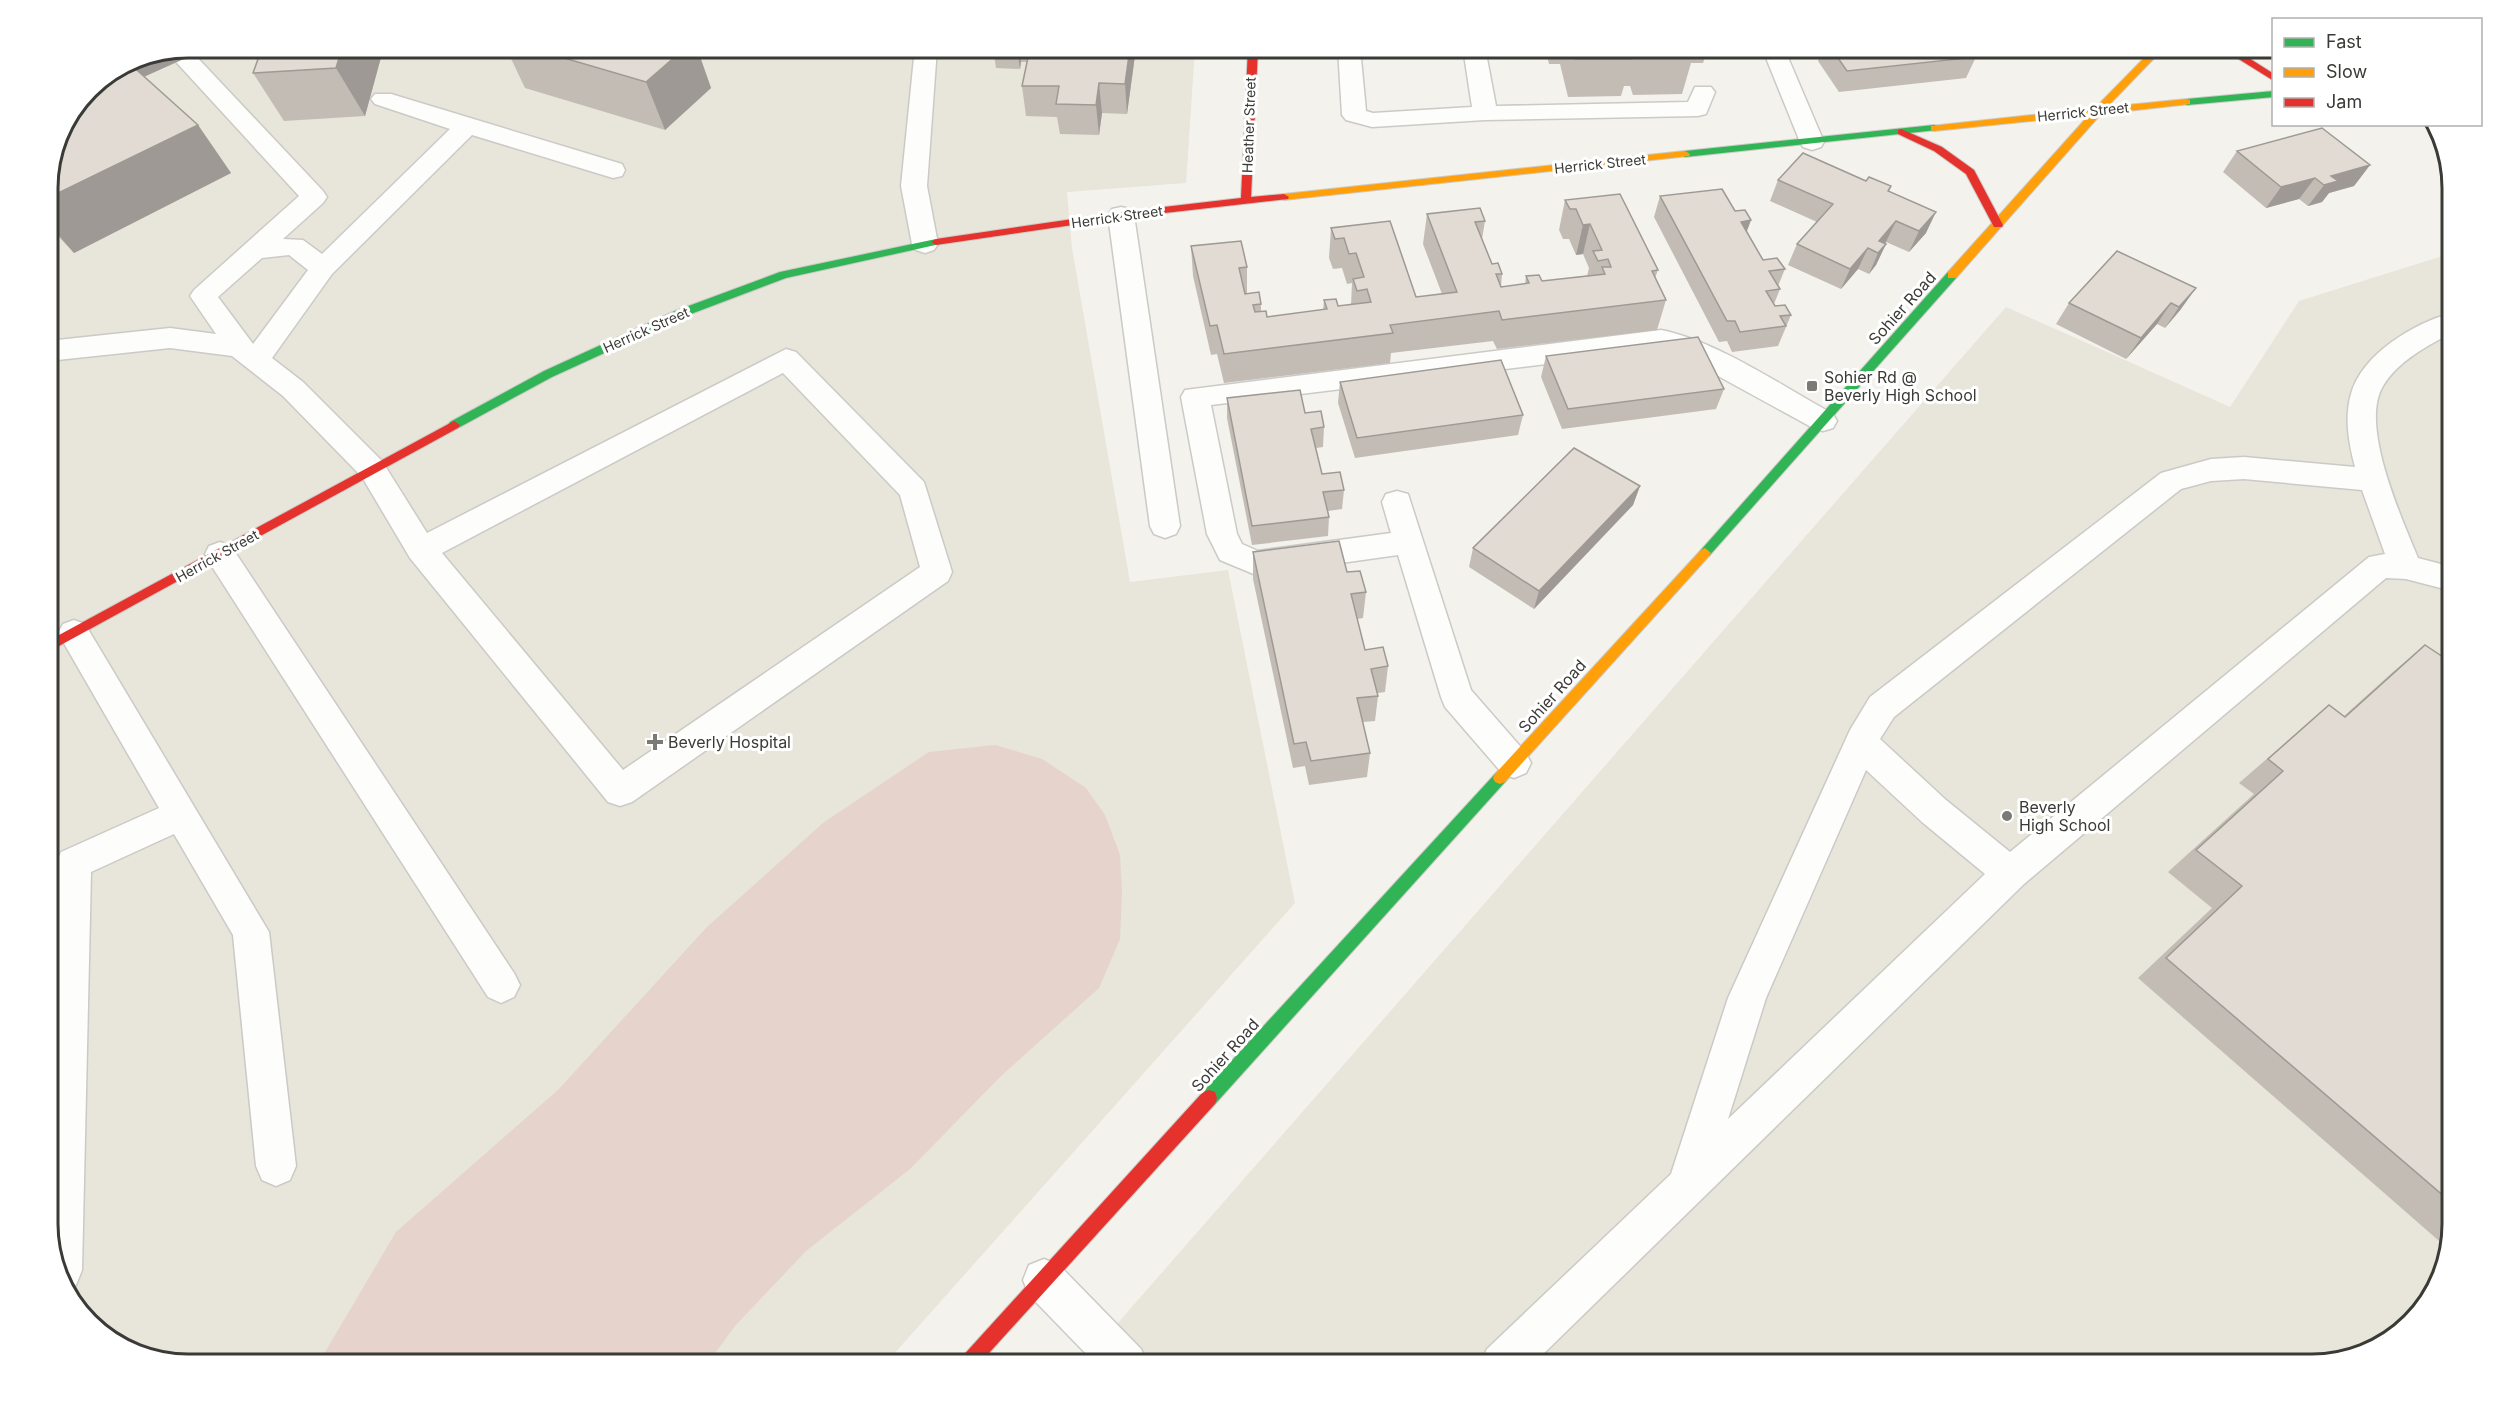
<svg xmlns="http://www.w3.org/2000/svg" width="2500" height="1412" font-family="Inter,sans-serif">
<rect width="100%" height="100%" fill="#f3f2ed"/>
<path fill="#e8e5da" d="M188 48H1195L1186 183 1067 192 1072 248 1130 582 1228 570 1295 903 885 1364H188L118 1345 71 1301 48 1233V179L89 89Z
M2452 253V1224L2433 1294 2382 1345 2312 1364H1082L2006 307 2230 407 2299 301Z"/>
<path fill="#e5d3cc" d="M995 745 1042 759 1086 788 1105 815 1120 855 1122 891 1120 939 1099 988 1002 1075 910 1169 806 1251 735 1326 707 1364H318L396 1232 558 1090 706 928 823 823 929 752Z"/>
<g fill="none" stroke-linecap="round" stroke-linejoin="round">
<defs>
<path id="lane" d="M915 48H937L927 186 938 244 934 250 925 253 916 250 912 244 901 186Z
M1338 48H1360L1366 111 1373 113 1472 107 1463 48H1485L1496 106 1688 102 1695 87H1711L1715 92 1706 114 1698 116 1485 120 1372 127 1346 120 1342 115Z
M185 51 193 53 323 191 327 197 323 203 283 239 303 240 322 254 450 129 375 104 371 99 375 94H391L622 164 625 170 622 176 613 178 472 135 332 274 272 358 303 382 382 461 427 533 786 349 796 352 924 482 952 572 948 581 632 802 620 806 608 802 410 558 362 477 283 396 232 356 170 348 48 361V341L170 328 216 334 190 296 194 290 299 196 177 63 173 58 177 53ZM289 255 308 270 253 344 218 297 262 258ZM783 373 900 495 920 567 623 770 442 553Z
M1121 207 1130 209 1134 215 1180 526 1176 534 1165 538 1154 534 1150 526 1108 215 1112 209Z
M2452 313V333C2428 345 2397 362 2383 386 2359 425 2402 519 2418 558L2452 567V591L2406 579 2386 578 2024 884 1533 1364H1480L1487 1349 1671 1174 1728 998 1850 730 1870 697 2161 473 2211 459 2244 457 2355 467C2349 444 2344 418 2351 394 2362 354 2414 323 2452 313ZM2244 479 2362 490 2385 554 2369 557 2010 852 1946 800 1880 739 1894 717 2181 489 2211 481ZM1866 770 1922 822 1985 874 1728 1119 1766 998Z
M1661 330C1717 341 1782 386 1833 414L1837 421 1833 428 1823 431 1813 428 1689 360 1661 350 1211 405 1237 534 1242 544 1258 551 1391 533 1382 502 1386 494 1397 491 1408 494 1471 690 1526 753 1531 763 1526 773 1514 778 1502 773 1445 707 1441 697 1398 555 1256 575 1220 560 1207 534 1181 397 1185 390Z
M220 542 231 546 514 973 520 985 514 997 501 1003 488 997 209 562 205 554 209 546Z
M74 620 85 624 269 932 296 1166 290 1180 276 1186 262 1180 256 1166 233 935 174 834 91 872 82 1270 76 1285 67 1288 48 1233V1065L56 863 61 852 159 808 58 633 63 624Z
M1044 1259 1059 1265 1141 1349 1148 1364H1096L1029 1295 1023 1280 1029 1265Z"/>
<path id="street" d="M1762 48H1784L1824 142 1821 147 1812 150 1803 147 1800 142Z"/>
<path id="fast" d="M2274 91V97L2187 105 2182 102 2187 99Z
M1934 125 1937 126V130L1685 157 1680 154 1685 151Z
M936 239 940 240V244L786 278 683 317 552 377 458 428H450L448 425 450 422 544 371 675 311 780 272Z
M1952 271 1957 275 1956 278 1709 556H1701L1699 553 1701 550 1948 272Z
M1500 772 1505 774 1507 778 1505 782 1215 1104 1209 1106 1203 1104 1201 1098 1203 1092 1495 774Z"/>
<path id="slow" d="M2154 48H2164L2107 107 2187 99 2190 100V104L2101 114 1956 278H1948V272L2089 115 1934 131 1931 130V126L2095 108Z
M1685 151 1690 154 1689 156 1284 200 1279 197 1284 194Z
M1705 548 1711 553 1709 556 1505 782 1500 784 1495 782 1493 778 1495 774 1701 550Z"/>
<path id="jam" d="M1248 48H1258L1251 197 1284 194 1289 197 1288 199 1121 218 936 245 931 242 936 239 1121 212 1241 198Z
M2221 48H2233L2274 74V81Z
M1901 129 1942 147 1974 170 2003 225 2002 227H1994L1966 174 1934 151 1898 134V130Z
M454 421 460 425 458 428 48 652V641Z
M1209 1090 1215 1092 1217 1098 1215 1104 979 1364H958L961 1358 1203 1092Z"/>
</defs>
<use href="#lane" stroke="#cbcac6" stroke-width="3"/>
<use href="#street" stroke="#cbcac6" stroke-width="3"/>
<use href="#fast" stroke="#cbcac6" stroke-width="2"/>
<use href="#slow" stroke="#cbcac6" stroke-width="2"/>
<use href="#jam" stroke="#cbcac6" stroke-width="2"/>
<use href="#lane" fill="#fdfdfc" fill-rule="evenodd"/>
<use href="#street" fill="#fdfdfc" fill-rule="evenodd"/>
<use href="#fast" fill="#30b455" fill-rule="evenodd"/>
<use href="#slow" fill="#ff9f0a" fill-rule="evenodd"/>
<use href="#jam" fill="#e5322d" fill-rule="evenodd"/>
</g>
<path fill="#c2bcb5" d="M188 48H208L144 77 198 125 231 173 74 253 58 236 48 241V179L89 89Z
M262 48H396L383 50 365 116 284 121 253 73Z
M506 48H697L711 88 665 130 525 88Z
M993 48H1136L1127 114 1102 113 1099 135 1060 134 1057 117 1026 116 1022 86 1027 62H1021L1020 69 996 68Z
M1545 48H1708L1703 63H1691L1682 94 1633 95 1630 86H1624L1621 96 1568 97 1560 64H1549Z
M1822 48H1968L1976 57 1966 78 1839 92 1818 61Z
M2237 151 2370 165 2354 186 2329 193 2322 202 2308 206 2299 199 2266 208 2223 172Z
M1778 180 1866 181 1891 186 1889 192 1926 233 1909 252 1886 242 1885 243 1886 244 1876 265 1869 274 1858 269 1841 289 1788 265 1797 244 1817 222 1770 201Z
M1660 196 1735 211 1751 220 1747 231 1763 260 1785 269 1778 286 1780 289 1774 304 1775 306 1791 315 1778 346 1732 352 1727 341 1719 342 1654 217Z
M1565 200 1658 270 1655 278 1666 300 1657 330 1497 349 1493 341 1391 353 1390 363 1224 383 1217 354 1211 355 1193 276 1191 246 1247 267V293L1261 304V311L1267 317 1323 310 1324 300 1338 306 1351 305 1352 283 1347 284 1342 268 1333 269 1329 258 1331 228 1390 221 1416 297 1442 294 1423 244 1427 214 1485 221 1482 239 1492 264 1502 274 1501 287 1525 284 1526 276 1542 281 1587 276 1589 268 1583 254 1576 255 1569 239H1563L1559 230Z
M2117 251 2181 309 2165 328 2157 324 2126 359 2056 324 2069 303Z
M1546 356 1724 389 1716 409 1562 429 1541 377Z
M1340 382 1523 415 1518 435 1355 458 1338 403Z
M1227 398 1305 413 1324 427 1323 447 1316 448 1322 474 1344 490 1342 509 1328 511 1329 517 1328 536 1252 545 1227 418Z
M1640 486 1633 505 1534 609 1469 567 1473 548Z
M1253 552 1347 572 1366 592 1363 618 1357 619 1365 650 1388 666 1385 692 1378 693V696L1375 721 1363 722 1370 753 1367 777 1309 785 1305 766 1293 768 1253 579Z
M2425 645 2452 663V1224L2446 1247 2138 978 2212 908 2168 872 2254 794 2239 783 2329 705 2344 716 2394 671Z"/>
<path fill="#9e9994" d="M188 48H208L132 82 121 67 135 59Z
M342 48H396L383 50 365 116 336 68Z
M685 48H697L711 88 665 130 646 82Z
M1017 48H1019L1021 62 1020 69Z
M1130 48H1136L1127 114 1125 84Z
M1099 83 1102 113 1099 135 1096 105Z
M198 125 231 173 74 253 48 223V198Z
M2370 165 2354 186 2329 193 2322 202 2308 206 2331 176Z
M2315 178 2299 199 2266 208 2281 187Z
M1936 212 1926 233 1909 252 1919 231Z
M1751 220 1743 241 1741 222Z
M1896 221 1886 242 1877 252 1879 241Z
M48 224 58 236 48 241Z
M1590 224 1583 254 1576 255 1583 225Z
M1886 244 1876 265 1869 274 1878 253Z
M1868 248 1858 269 1841 289 1850 269Z
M2196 288 2181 309 2165 328 2179 307Z
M2171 303 2157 324 2126 359 2141 338Z
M1640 486 1633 505 1534 609 1539 591Z"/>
<path fill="#e2dbd3" stroke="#9e9994" stroke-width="1.5" d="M262 48H342L336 68 253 73Z
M530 48H685L646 82Z
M1030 48H1130L1125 84 1099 83 1096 105 1056 104 1059 86H1022Z
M1573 48H1690L1693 57H1642L1640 49H1628L1631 59H1575Z
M1831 48H1968L1976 57 1847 71Z
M129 63 198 125 48 198V179L59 134 89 89Z
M2322 128 2370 165 2331 176 2338 181 2324 185 2315 178 2281 187 2237 151Z
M1803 153 1866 181 1869 177 1891 186 1888 191 1936 212 1919 231 1896 221 1879 241 1886 244 1878 253 1868 248 1850 269 1797 244 1833 204 1778 180Z
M1722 189 1735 211 1745 210 1751 220 1741 222 1763 260 1777 258 1785 269 1769 271 1780 289 1766 291 1775 306 1785 305 1791 315 1780 316 1786 326 1740 332 1735 321H1727L1660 196Z
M1620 194 1658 270 1652 271 1666 300 1502 320 1499 311 1390 325 1393 333 1224 354 1217 325 1210 326 1191 246 1241 241 1247 267 1239 268 1245 294 1259 292 1261 304 1253 305 1255 312 1266 311 1267 317 1327 309 1324 300 1336 299 1338 306 1371 302 1367 289 1357 291 1353 279 1364 277 1356 253 1349 254 1344 238 1335 239 1331 228 1390 221 1416 297 1457 292 1427 214 1480 208 1485 221 1475 222 1492 264 1498 263 1502 274H1496L1501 287 1529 283 1526 276 1539 275 1542 281 1605 274 1602 267H1611L1608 259 1598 261 1593 251 1602 250 1590 224 1583 225 1576 209H1570L1565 200Z
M2117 251 2196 288 2179 307 2171 303 2141 338 2069 303Z
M1698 337 1724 389 1568 409 1546 356Z
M1501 360 1523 415 1357 438 1340 382Z
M1300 390 1305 413 1321 411 1324 427 1311 429 1322 474 1340 472 1344 490 1323 492 1329 517 1252 526 1227 398Z
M1574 448 1640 486 1539 591 1473 548Z
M1339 541 1347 572 1360 571 1366 592 1351 594 1365 650 1383 647 1388 666 1371 669 1378 696 1357 698 1370 753 1311 761 1306 742 1294 744 1253 552Z
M2425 645 2452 663V1203L2166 958 2242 886 2196 850 2283 771 2268 759 2329 705 2345 717Z"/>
<g fill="#7b7a76" stroke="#fff" stroke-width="2">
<rect x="1806" y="380" width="12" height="12" rx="3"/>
<path d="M652 733h6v6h6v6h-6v6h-6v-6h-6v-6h6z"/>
<circle cx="2007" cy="816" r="6"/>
</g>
<g text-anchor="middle" stroke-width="6" stroke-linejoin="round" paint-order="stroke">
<g font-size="14" fill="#3a3a36" stroke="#fff">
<text transform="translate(2083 112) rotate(-6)" y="5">Herrick Street</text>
<text transform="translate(1249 125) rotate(-88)" y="5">Heather Street</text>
<text transform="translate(1600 164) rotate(-6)" y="5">Herrick Street</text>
<text transform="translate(1117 217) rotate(-8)" y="5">Herrick Street</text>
<text transform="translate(646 330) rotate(-24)" y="5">Herrick Street</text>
<text transform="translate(217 556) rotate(-29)" y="5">Herrick Street</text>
</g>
<g font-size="16" fill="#3a3a36" stroke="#fff">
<text transform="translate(1902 308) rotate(-48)" y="6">Sohier Road</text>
<text transform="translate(1552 696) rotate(-48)" y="6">Sohier Road</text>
<text transform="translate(1225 1055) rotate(-48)" y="6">Sohier Road</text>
</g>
<g font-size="16" fill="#3a3a36" stroke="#fff" text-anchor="start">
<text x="1824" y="383">Sohier Rd @<tspan x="1824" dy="18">Beverly High School</tspan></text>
<text x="668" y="748">Beverly Hospital</text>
<text x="2019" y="813">Beverly<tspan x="2019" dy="18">High School</tspan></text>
</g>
</g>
<path d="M0 0H2500V1412H0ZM188 58H2312A130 130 0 0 1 2442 188V1224A130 130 0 0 1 2312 1354H188A130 130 0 0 1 58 1224V188A130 130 0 0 1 188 58Z" fill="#fff" fill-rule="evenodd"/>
<path fill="none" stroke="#3a3a36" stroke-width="3" d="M188 58H2312A130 130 0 0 1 2442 188V1224A130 130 0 0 1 2312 1354H188A130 130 0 0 1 58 1224V188A130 130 0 0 1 188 58Z"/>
<rect x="2272" y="18" width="210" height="108" fill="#ffffff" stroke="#b0b0af" stroke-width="1.5"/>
<rect x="2284" y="38" width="30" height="9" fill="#30b455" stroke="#b0b0af" stroke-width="1.5"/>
<text x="2326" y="48" font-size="18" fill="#3a3a36">Fast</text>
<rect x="2284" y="68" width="30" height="9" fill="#ff9f0a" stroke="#b0b0af" stroke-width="1.5"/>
<text x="2326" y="78" font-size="18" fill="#3a3a36">Slow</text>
<rect x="2284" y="98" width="30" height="9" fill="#e5322d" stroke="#b0b0af" stroke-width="1.5"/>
<text x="2326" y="108" font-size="18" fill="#3a3a36">Jam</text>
</svg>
